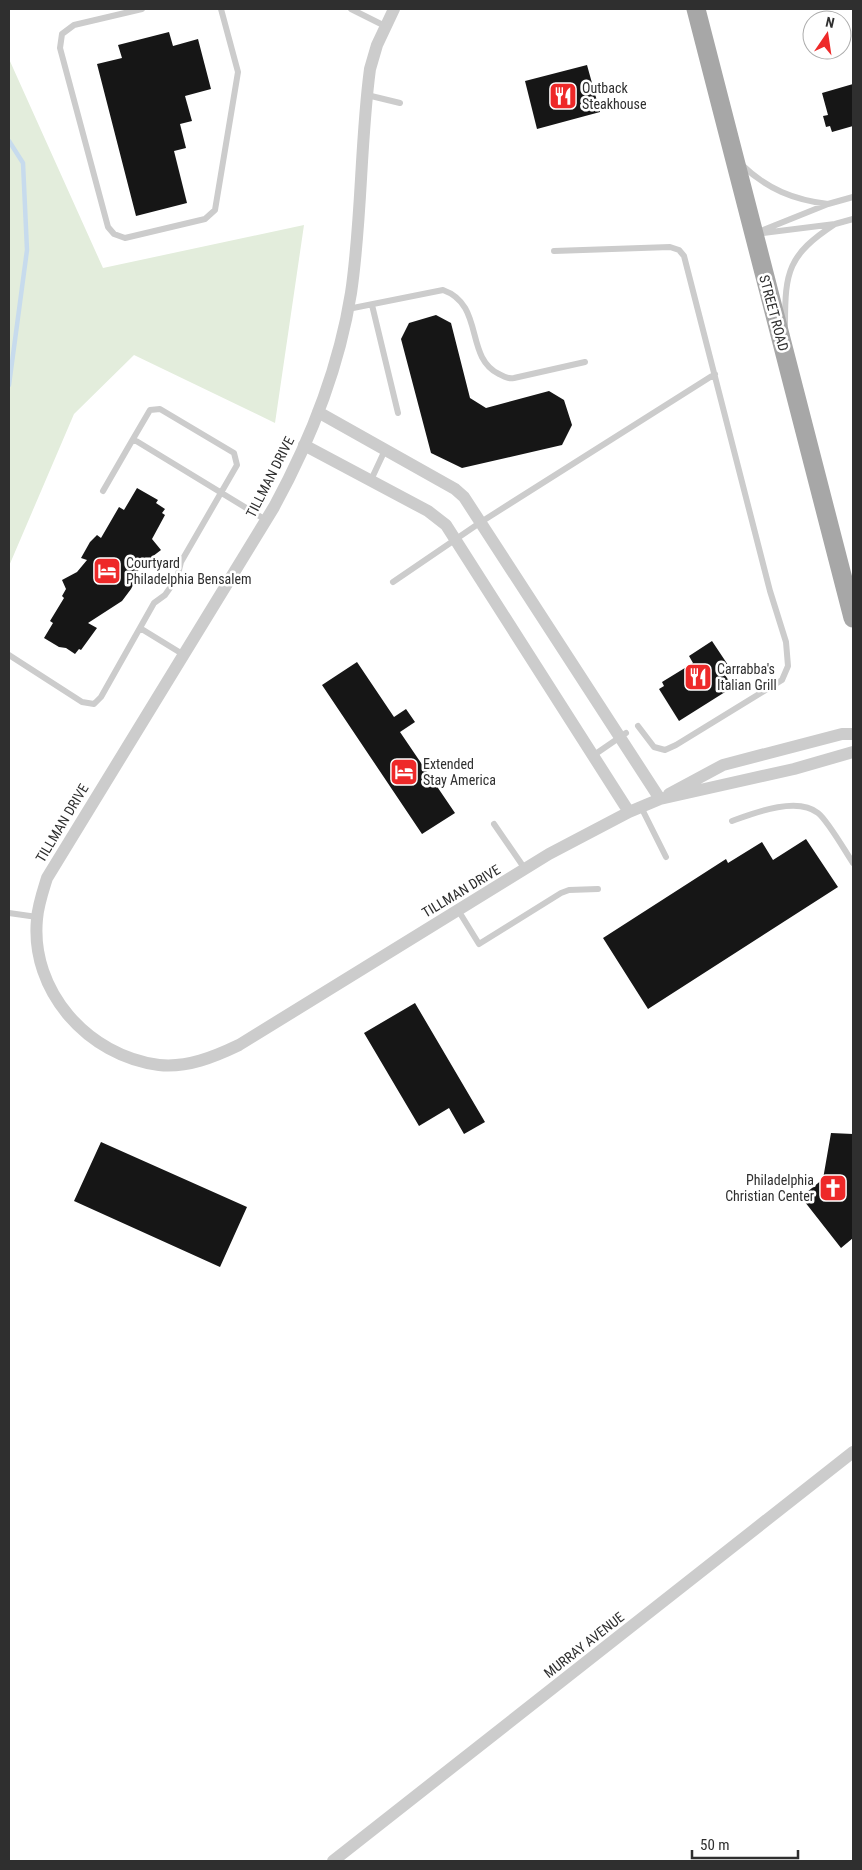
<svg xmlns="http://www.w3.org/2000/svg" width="862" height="1870" font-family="'Roboto Condensed',sans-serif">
<rect width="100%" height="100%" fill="#fff"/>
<path fill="#e3eddc" d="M9 59 103 268 304 225 275 423 134 355 74 414 9 566Z"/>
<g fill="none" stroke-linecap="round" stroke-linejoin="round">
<path stroke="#c7dbed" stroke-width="4.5" d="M9 141 23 163 27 250 9 385"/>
</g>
<path fill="#161616" d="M169 32 173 46 198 39 211 89 185 96 192 121 180 124 186 148 174 151 187 203 136 216 97 64 122 58 118 45Z
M587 65 600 112 537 129 525 81Z
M853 84V126L832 132 830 126 826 127 823 116 828 115 822 93Z
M436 315 451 323 470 398 486 408 549 391 564 400 572 425 562 445 462 468 431 453 401 339 409 323Z
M137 488 158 500 156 503 165 509 162 513 165 515 152 539 161 550 144 563 133 577 136 579 131 589 122 601 88 623 97 628 81 650 79 649 75 654 66 648 59 647 44 638 53 623 50 621 64 598 62 596 66 589 62 580 77 572 87 560 81 558 90 542 97 535 101 538 119 507 124 510Z
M712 641 730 668 723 672 733 687 679 721 659 689 664 686 662 682 693 663 689 656Z
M357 662 394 717 406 709 415 722 400 732 455 813 422 834 322 685Z
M806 839 838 887 648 1009 603 938 726 859 728 863 762 842 773 860Z
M415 1003 485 1122 464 1134 449 1108 419 1126 364 1033Z
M831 1133 853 1134V1238L841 1248 801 1197 823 1179Z
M101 1142 247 1207 220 1267 74 1201Z"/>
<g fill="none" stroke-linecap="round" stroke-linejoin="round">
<path stroke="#ccc" stroke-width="6" d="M142 9 74 25 62 34 60 48 108 227 114 234 125 238 205 219 215 210 238 72 221 9
M351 9 385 26
M367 95 400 103
M742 165C767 189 794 200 828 204
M756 233 828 204 853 197
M763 233 835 224 853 219
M554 251 670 247 679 250 684 256 770 591 786 642 788 666 782 680 676 745 665 750 654 747 638 726
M372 305 398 413
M348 309 443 290C485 305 464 357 499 374 505 377 508 379 514 378L585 362
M785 325C785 271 788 255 835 224
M371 480 385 450
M103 491 133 439
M393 582 481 522 715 374
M140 628 184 655
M9 655 82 702 94 704 101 697 154 603 165 595 177 578 181 562 237 465 234 453 160 409 150 410 133 439 266 520
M594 755 626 733
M641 807 666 857
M732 821C754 813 797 796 818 813 828 821 845 851 853 863
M494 824 525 869
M458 910 479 944 561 893 569 890 598 889
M9 913 37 917"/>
<path stroke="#ccc" stroke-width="12" d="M394 9 377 45 370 69C360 144 362 219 351 293 339 368 310 441 274 507L47 878C43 891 38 905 37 919 30 991 88 1056 159 1065 187 1068 214 1057 239 1045L549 854 629 812 660 799 794 769 853 752
M318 412 455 489 464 497 660 799
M304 445 428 511 446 525 629 812
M669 794 723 765 842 734H853
M333 1861 853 1452"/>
<path stroke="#a7a7a7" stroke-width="19" d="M696 9 853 618"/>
</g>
<defs>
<symbol id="restaurant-square" viewBox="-11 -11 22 22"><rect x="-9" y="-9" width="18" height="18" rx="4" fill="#ee2929" stroke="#fff"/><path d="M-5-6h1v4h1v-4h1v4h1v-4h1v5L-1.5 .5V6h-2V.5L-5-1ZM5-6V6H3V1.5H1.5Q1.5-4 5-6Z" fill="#fff"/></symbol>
<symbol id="hotel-square" viewBox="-11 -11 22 22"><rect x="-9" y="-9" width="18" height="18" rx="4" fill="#ee2929" stroke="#fff"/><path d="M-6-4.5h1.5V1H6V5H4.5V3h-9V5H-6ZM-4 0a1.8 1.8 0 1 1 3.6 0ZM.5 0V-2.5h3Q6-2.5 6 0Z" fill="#fff"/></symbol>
<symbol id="church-square" viewBox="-11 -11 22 22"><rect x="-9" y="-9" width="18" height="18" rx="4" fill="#ee2929" stroke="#fff"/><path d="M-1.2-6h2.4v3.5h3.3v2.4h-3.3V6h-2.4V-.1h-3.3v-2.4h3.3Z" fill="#fff"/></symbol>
</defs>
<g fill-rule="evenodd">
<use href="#restaurant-square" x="547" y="80" width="32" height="32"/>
<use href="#hotel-square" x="91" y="555" width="32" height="32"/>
<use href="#restaurant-square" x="682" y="661" width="32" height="32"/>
<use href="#hotel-square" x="388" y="756" width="32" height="32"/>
<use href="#church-square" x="817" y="1172" width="32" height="32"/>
</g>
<g text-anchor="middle" stroke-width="5" stroke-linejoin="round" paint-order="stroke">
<g font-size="14" fill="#2f2f2f" stroke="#fff" text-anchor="start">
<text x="582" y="93">Outback<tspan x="582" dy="16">Steakhouse</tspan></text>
<text x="126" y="568">Courtyard<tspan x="126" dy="16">Philadelphia Bensalem</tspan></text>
<text x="717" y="674">Carrabba's<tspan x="717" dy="16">Italian Grill</tspan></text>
<text x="423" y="769">Extended<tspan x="423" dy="16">Stay America</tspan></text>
<text x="814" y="1185" text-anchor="end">Philadelphia<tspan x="814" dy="16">Christian Center</tspan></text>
</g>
<g font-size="14" fill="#2f2f2f" stroke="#fff">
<text transform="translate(774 313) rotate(75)" y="5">STREET ROAD</text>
<text transform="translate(270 477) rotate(-63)" y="5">TILLMAN DRIVE</text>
<text transform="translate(62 823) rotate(-59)" y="5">TILLMAN DRIVE</text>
<text transform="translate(461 891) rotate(-31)" y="5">TILLMAN DRIVE</text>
<text transform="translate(584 1645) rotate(-38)" y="5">MURRAY AVENUE</text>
</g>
</g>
<rect width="862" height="1870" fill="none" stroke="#2f2f2f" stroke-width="20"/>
<g transform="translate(827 35) rotate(13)"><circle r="24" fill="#ffffff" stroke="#acacac"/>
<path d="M0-4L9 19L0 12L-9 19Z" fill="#ee2929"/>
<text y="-8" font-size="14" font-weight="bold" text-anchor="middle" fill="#2f2f2f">N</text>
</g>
<path d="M692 1850v8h106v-8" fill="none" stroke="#2f2f2f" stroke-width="2.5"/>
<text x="700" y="1850" font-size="15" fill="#2f2f2f" stroke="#ffffff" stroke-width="4" paint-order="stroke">50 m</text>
</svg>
